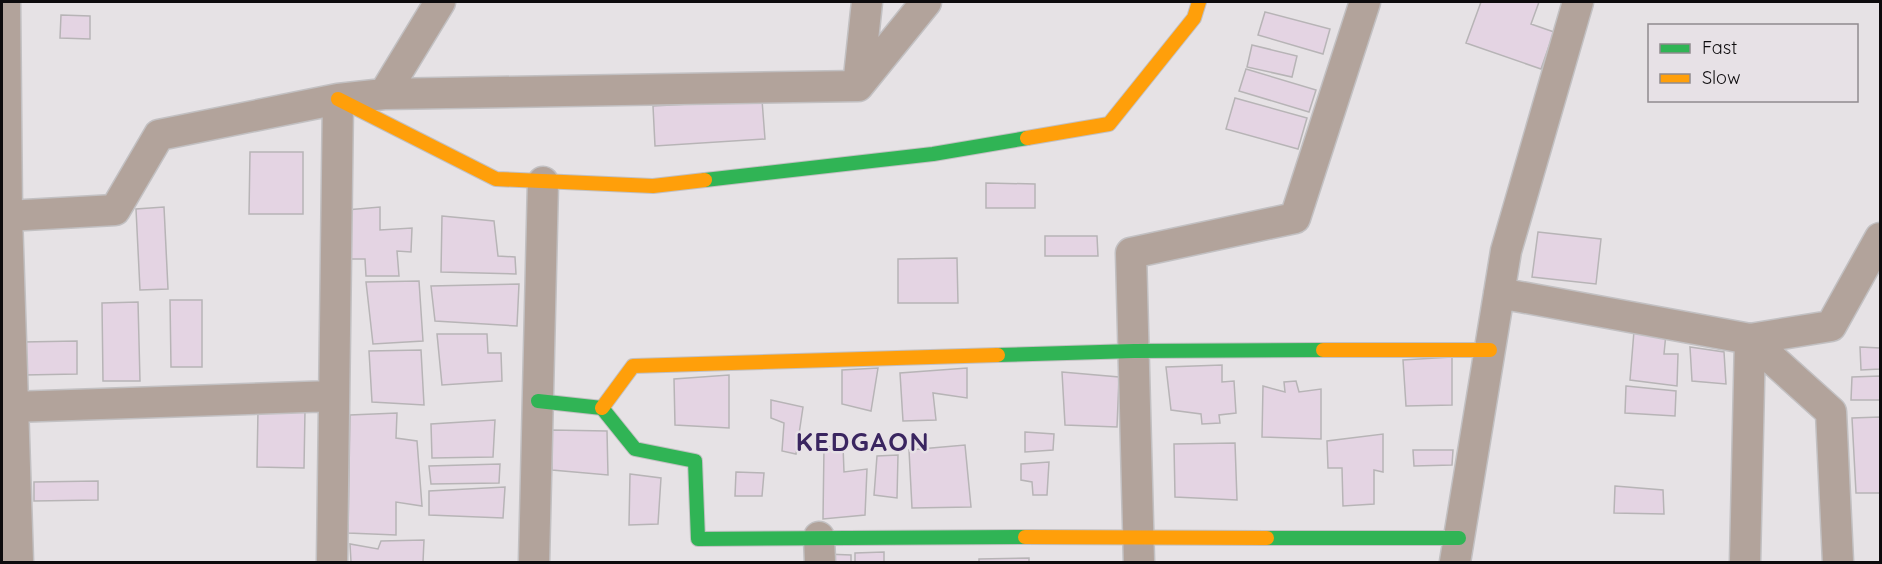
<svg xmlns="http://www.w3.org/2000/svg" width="1882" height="564" font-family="Quicksand,sans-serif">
<rect width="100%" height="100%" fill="#e6e2e5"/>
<path fill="#e4d4e3" stroke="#b7b4b6" stroke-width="1.5" d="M1481 2H1539L1531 24 1554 32 1541 69 1466 43Z
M1265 12 1330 29 1323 54 1258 35Z
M61 15 90 16V39L60 38Z
M1252 45 1297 56 1292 77 1247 67Z
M1246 69 1316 90 1309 112 1239 91Z
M1235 98 1307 118 1298 149 1226 129Z
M762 100 765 139 655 146 653 106Z
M250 152H303V214H249Z
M986 183 1035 184V208H986Z
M164 207 168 289 140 290 136 209Z
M380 207V230L412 228 411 252 397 251 399 276H366L365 259H345L346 210Z
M442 216 494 221 498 256 515 257 516 274 441 272Z
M1538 232 1601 239 1596 284 1532 277Z
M1045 236H1097L1098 256H1045Z
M957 258 958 303H898V259Z
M419 281 423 341 373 344 366 282Z
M519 284 517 326 435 321 431 286Z
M170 300H202V367H171Z
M138 302 140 381H103L102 303Z
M1634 331 1666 333 1664 354H1678L1677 386 1630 380Z
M437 334H487L488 353H501L502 381 442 385Z
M77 341V374L24 375 23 342Z
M1690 347 1724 352 1726 384 1692 381Z
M1860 347 1880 348V369L1861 370Z
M421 350 424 405 372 402 369 351Z
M1452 357V405L1406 406 1403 360Z
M1222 365V382L1234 381 1236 413 1219 415 1220 423 1202 424 1201 414 1171 410 1166 367Z
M878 368 871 411 842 404V370Z
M967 368V398L933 393 936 420 903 421 900 373Z
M1062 372 1119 377 1117 427 1065 425Z
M729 375V428L675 425 674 379Z
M1880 376V400H1851L1852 377Z
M1296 381 1299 392 1321 389V439L1262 437 1263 386 1285 392 1284 382Z
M1626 386 1676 391 1675 416 1625 413Z
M771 400 803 407 796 454 782 451 784 423 771 418Z
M258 410H305L304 468 257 467Z
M397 413 396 438 417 441 422 506 396 502V535L348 533 350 415Z
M1880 417V493H1856L1852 418Z
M495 420 493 457 432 458 431 424Z
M551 430 607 431 608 475 552 470Z
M1025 432 1054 434 1053 450 1025 452Z
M1383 434V472L1374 470V504L1343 506 1342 468H1328L1327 441Z
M1235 443 1237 500 1175 497 1174 444Z
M965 445 971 507 912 508 909 450Z
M843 446 844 472 867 469 865 515 823 519 824 447Z
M1413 450H1453L1452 465 1414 466Z
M898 455 897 498 874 495 877 456Z
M1049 462 1047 495H1033L1032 482 1021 480V464Z
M500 464 499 483 431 484 429 466Z
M736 472 764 473 762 496H735Z
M630 474 661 478 658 524 629 525Z
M98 481V500L34 501V482Z
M1615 486 1663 490 1664 514 1614 513Z
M505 487 503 518 429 515V491Z
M424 540 423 562H351L350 544 378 549 381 541Z
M884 552V562H855V553Z
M825 554 851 555V562H825Z
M1029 558V562H979V559Z"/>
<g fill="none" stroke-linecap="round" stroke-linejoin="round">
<defs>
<path id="street" d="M5 2 7 216 18 562
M858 86 926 2
M858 86 867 2
M384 94 440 2
M7 216 115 210 159 135 338 99 384 94 858 86
M1499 293 1750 339 1831 412 1838 562
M12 407 334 396
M819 537 820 562
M332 562 338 99
M534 562 543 182
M1139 562 1131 253 1295 218 1365 2
M1455 562 1506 251 1578 2
M1745 562 1750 339 1831 326 1880 238"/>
<path id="fast" d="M705 180 933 154 1027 138
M998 355 1134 351 1323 350
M538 401 602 408 635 449 695 461 698 539 1025 537
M1267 538H1459"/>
<path id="slow" d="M338 99 496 179 653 186 705 180
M1027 138 1109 124 1194 18 1199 2
M1323 350H1490
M602 408 633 366 998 355
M1025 537 1267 538"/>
</defs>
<use href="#street" stroke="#c2c0c2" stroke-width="33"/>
<use href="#fast" stroke="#c2c0c2" stroke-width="16"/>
<use href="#slow" stroke="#c2c0c2" stroke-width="16"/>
<use href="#street" stroke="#b2a39b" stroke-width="30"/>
<use href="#fast" stroke="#30b455" stroke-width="14"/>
<use href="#slow" stroke="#ff9f0a" stroke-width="14"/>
</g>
<g text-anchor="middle" stroke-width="5" stroke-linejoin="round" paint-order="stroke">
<g font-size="26" font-weight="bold" letter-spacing="1.5" fill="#3a2560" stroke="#e7e1e6">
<text x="863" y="451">KEDGAON</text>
</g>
</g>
<rect width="1882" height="564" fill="none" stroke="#0d0b0d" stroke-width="6"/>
<rect x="1648" y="24" width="210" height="78" fill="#e7e1e6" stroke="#908b8f" stroke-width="1.5"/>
<rect x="1660" y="44" width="30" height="9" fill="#30b455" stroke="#908b8f" stroke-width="1.5"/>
<text x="1702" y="54" font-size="18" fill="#0d0b0d">Fast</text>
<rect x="1660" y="74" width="30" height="9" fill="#ff9f0a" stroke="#908b8f" stroke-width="1.5"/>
<text x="1702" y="84" font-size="18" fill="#0d0b0d">Slow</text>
</svg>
